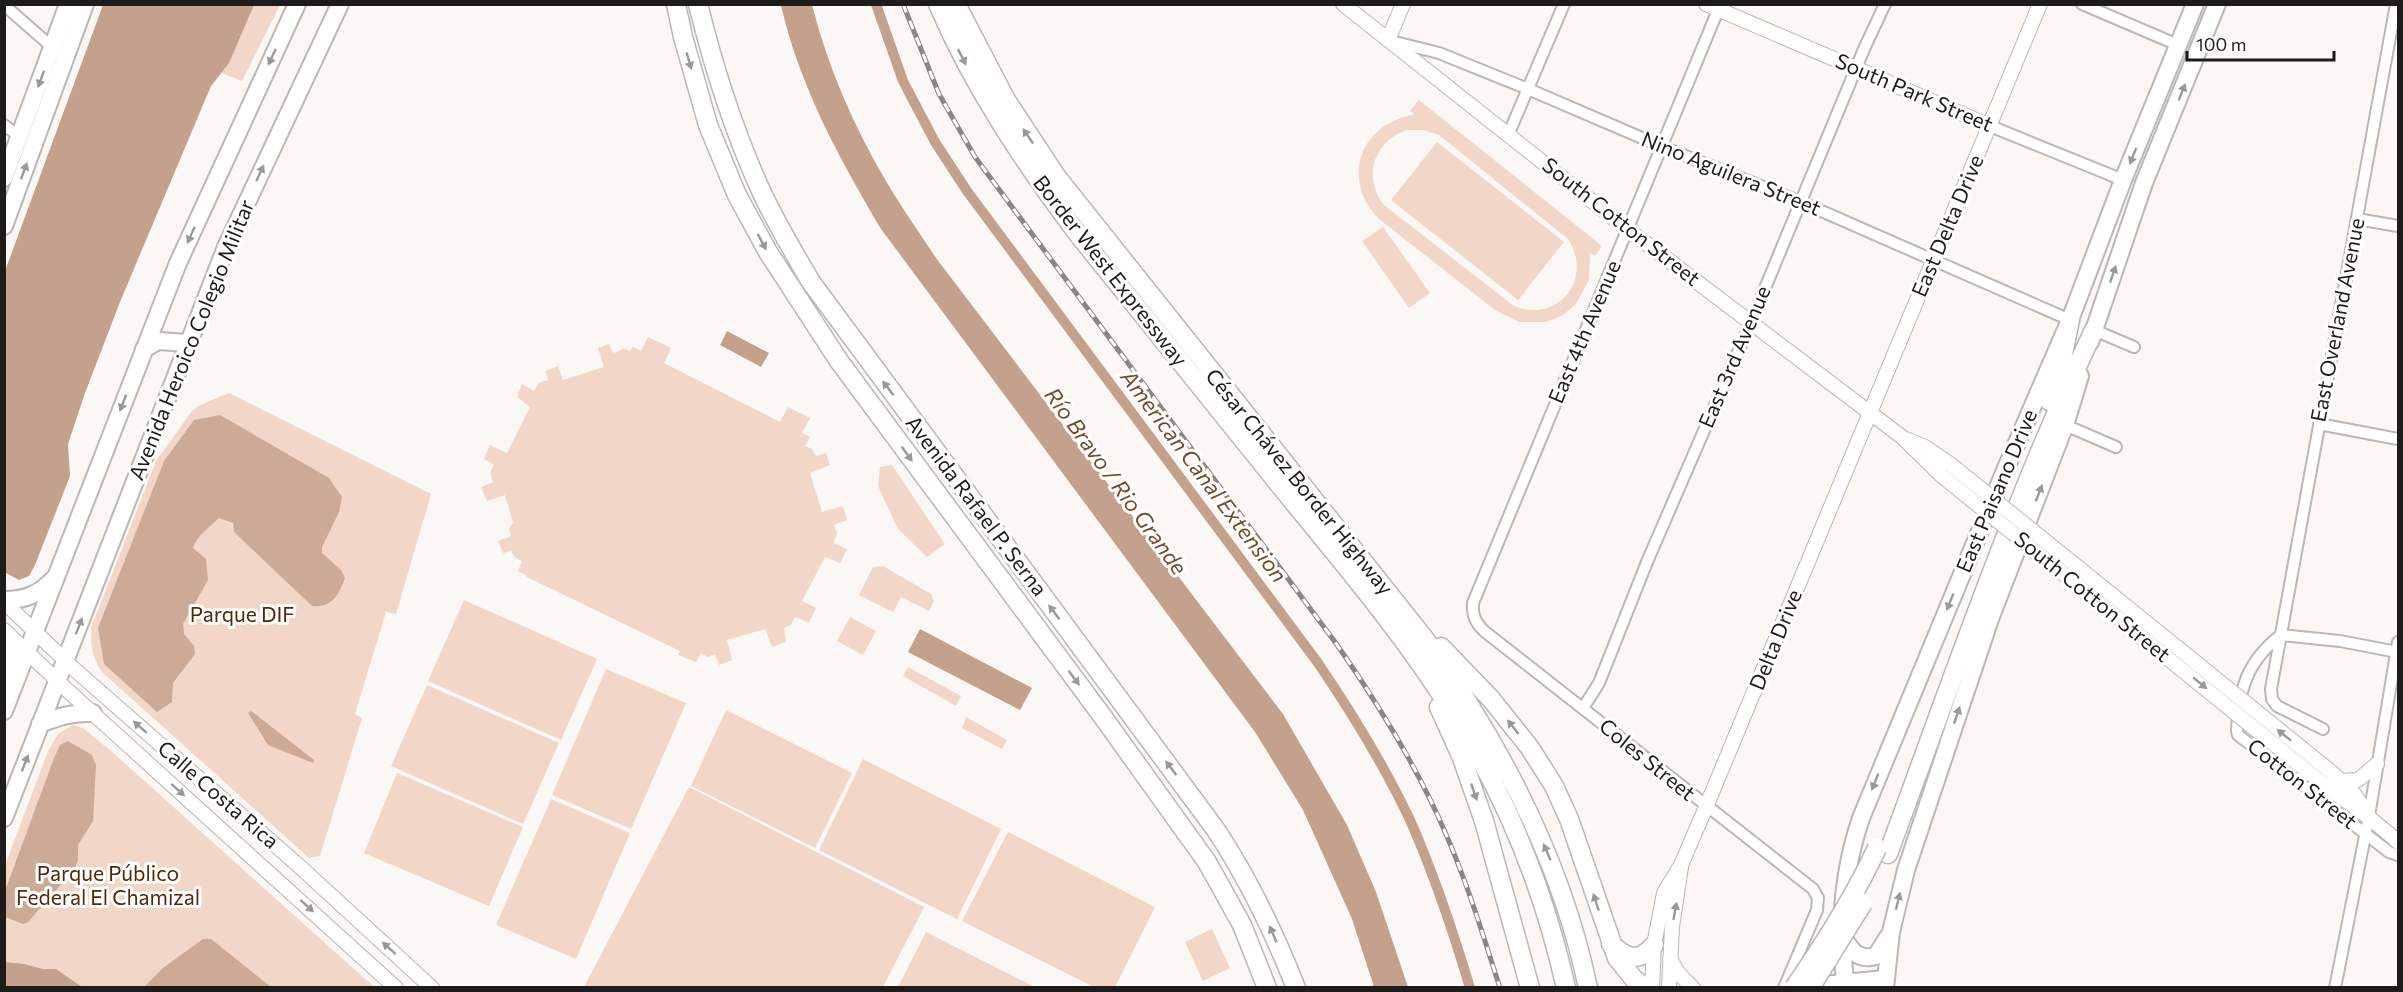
<svg xmlns="http://www.w3.org/2000/svg" width="2403" height="992" font-family="Commissioner,sans-serif">
<rect width="100%" height="100%" fill="#fbf7f5"/>
<path fill="#f2d6c7" fill-rule="evenodd" d="M132 5H280L242 81 122 33Z
M1419 100 1602 246 1595 256 1590 253 1589 280 1576 304 1563 315 1546 322H1519L1495 310 1379 219C1340 180 1360 124 1413 115L1414 114 1410 111ZM1407 130H1423L1439 135 1568 239C1594 279 1558 324 1514 306L1384 205C1362 177 1374 141 1407 130Z
M1437 142 1564 242 1518 300 1391 200Z
M1383 227 1430 293 1409 308 1362 241Z
M648 337 671 348 664 363 780 422 788 407 810 418 802 433 810 437 805 446 812 449 816 456 826 453 830 465 810 473 822 512 843 506 847 520 834 525 837 534 833 543 847 549 840 563 825 557 802 601 816 608 809 623 795 617 791 625 784 628 786 642 772 647 765 629 727 640 732 660 719 665 715 654 708 657 701 653 696 662 678 655 680 651 527 577 526 575 518 571 522 561 515 558 511 551 503 553 498 541 511 536 509 528 513 523 505 495 487 501 481 487 493 482 490 473 494 465 484 459 490 445 507 453 530 407 517 397 522 384 534 391 539 383 548 380 545 371 558 366 563 380 604 367 598 348 609 344 613 353 624 349 630 351 633 347 641 351Z
M229 393 431 494 396 614 386 612 355 714 362 718 320 856 309 858 102 672C92 657 91 646 91 628L156 461 192 411 200 405Z
M892 465 945 544 927 557 898 529 878 486 880 467Z
M883 566 931 594 934 601 929 611 901 597 893 612 859 595 873 567Z
M464 600 597 659 561 740 428 681Z
M850 617 876 631 863 655 837 641Z
M908 667 961 696 956 706 903 676Z
M606 669 686 703 631 829 552 795Z
M427 685 559 743 523 824 391 766Z
M726 710 852 773 815 848 691 786Z
M966 717 1007 740 1002 749 962 728Z
M73 725 83 728 111 751 374 987H5L4 868 48 751 58 734Z
M863 759 1001 829 957 919 819 850Z
M397 773 523 827 489 906 364 853Z
M689 787 924 907 883 987H584Z
M551 799 630 833 576 959 496 925Z
M1008 832 1155 907 1115 987H1094L962 921Z
M1212 929 1230 968 1203 981 1185 942Z
M926 932 1035 987H898Z"/>
<path fill="#cdaa96" d="M220 415 329 478 342 497 339 512 322 547V553L341 570 345 578C339 595 332 608 312 606L234 532 233 523 219 518C209 528 197 535 193 548L206 559 208 580 183 624 184 634 194 646 195 654 173 683 172 702 157 712 104 664 98 628 164 461 194 420Z
M251 711 314 760 313 763 268 745 248 713Z
M68 741 92 755 96 765 93 821 78 845V860L74 870 28 922 23 924 5 917V891L54 758 60 745Z
M203 939H211L271 987H144L163 968Z"/>
<path fill="#c4a18d" d="M103 5H254L229 63 211 86 120 302 85 393 68 444 70 476 35 565 29 576 19 580 4 572 5 271Z
M781 5H812C828 67 853 125 886 181 901 207 919 232 936 258L1283 714 1347 825 1376 892 1408 987H1374L1352 919 1303 810 1255 732 881 229C839 158 799 85 781 5Z
M727 331 769 353 761 367 720 345Z
M920 629 1032 688 1020 710 908 652Z
M4 962 24 964 43 969H56L82 987H5Z"/>
<g fill="none" stroke-linecap="round" stroke-linejoin="round">
<path stroke="#c4a18d" stroke-width="10" d="M876 4 903 81 935 142 967 191 1318 663C1352 713 1384 765 1410 820 1434 874 1453 931 1470 988"/>
<defs>
<path id="street" d="M2082 4 2178 45
M4 5 52 47
M1718 10 1473 603C1472 615 1475 622 1484 631L1813 889 1818 898 1817 910 1784 988
M1391 41 1439 53 1528 89 1663 147 1801 202 2070 320
M4 125 20 137
M1990 126 2123 180
M1509 133 1564 4
M2357 219 2398 226
M2094 330 2134 347
M2319 424 2398 439
M2065 425 2116 447
M2397 652 2340 641 2281 635C2247 661 2238 691 2237 731L2238 735 2389 852 2398 855
M1583 708 1599 683 1647 562 1751 322 1864 49 1885 4
M2323 729 2277 706 2272 699 2271 689 2396 4
M2335 988 2369 816 2398 642"/>
<path id="secondary" d="M1343 4 1627 229 1902 437 1942 476
M1706 4 1990 126
M1388 40 1403 4
M1906 439 1925 447 1950 464
M4 602 74 669 298 865 432 988
M4 630 66 689 396 988
M2330 771 2352 791 2368 814
M2341 781 2358 780 2377 764
M2322 783C2348 803 2375 820 2398 842
M1670 959 1679 974 1693 988
M1652 988 1654 945 1664 893 1681 865 1706 807 2040 4
M1669 988 1672 927 1681 867"/>
<path id="primary" d="M4 178 68 4
M4 226 85 4
M2090 342 2144 183 2217 4
M144 349 158 341 188 343
M4 600C27 600 39 594 55 578
M4 639 13 661 14 681
M4 711 178 263 297 4
M40 724C58 717 73 712 93 713
M4 818 226 247 340 4
M1842 936C1851 950 1857 961 1876 956L1888 937
M1802 987 1885 979
M1846 988C1838 929 1842 874 1861 818L2006 468 2070 320 2123 180 2195 4
M1885 988 1891 932 1906 870 1990 619 2065 425 2080 376"/>
<path id="highway" d="M676 4 683 37 708 125 737 195 768 252 839 361 1103 717 1207 862 1242 925 1267 988
M698 4C714 69 734 132 762 193 776 223 794 253 811 282L1216 830C1249 880 1274 932 1296 988
M938 4C974 88 1024 162 1078 234 1145 317 1211 400 1278 483 1338 557 1401 630 1452 711 1506 795 1544 890 1566 988
M956 4 1006 100 1056 176 1424 638C1500 743 1561 859 1588 988
M2049 401 2060 369 2070 320
M1441 647 1491 699 1530 748 1554 786 1569 819 1617 958 1634 979 1645 988
M1439 707 1462 758 1484 821 1530 988
M1888 854C1953 678 2014 499 2094 330
M1611 944C1627 959 1639 963 1654 945"/>
</defs>
<use href="#street" stroke="#bbb7b5" stroke-width="14"/>
<use href="#secondary" stroke="#bbb7b5" stroke-width="16"/>
<use href="#primary" stroke="#bbb7b5" stroke-width="20"/>
<use href="#highway" stroke="#bbb7b5" stroke-width="21"/>
<use href="#street" stroke="#fff" stroke-width="10"/>
<use href="#secondary" stroke="#fff" stroke-width="14"/>
<use href="#primary" stroke="#fff" stroke-width="16"/>
<use href="#highway" stroke="#fff" stroke-width="18"/>
<defs>
<path id="rail" d="M903 4 939 94 975 157 1335 642C1377 702 1416 764 1445 832 1467 882 1483 935 1500 988"/>
</defs>
<use href="#rail" stroke="#898685" stroke-width="5"/>
<use href="#rail" stroke="#fff" stroke-width="3" stroke-dasharray="9" stroke-linecap="butt"/>
<defs>
<path id="secondary-bridge" d="M1950 464 2330 771
M1942 476 2322 783"/>
<path id="highway-bridge" d="M1794 988C1825 943 1854 898 1877 848
M1810 988 1863 903"/>
</defs>
<use href="#secondary-bridge" stroke="#bbb7b5" stroke-width="16" stroke-linecap="butt"/>
<use href="#highway-bridge" stroke="#bbb7b5" stroke-width="21" stroke-linecap="butt"/>
<use href="#secondary-bridge" stroke="#fff" stroke-width="14"/>
<use href="#highway-bridge" stroke="#fff" stroke-width="18"/>
</g>
<defs><path id="oneway-solid" d="M-6-.8H1V-3.2L6.5 0L1 3.2V.8H-6Z" transform="scale(1.5)"/></defs>
<g fill="#999998">
<use href="#oneway-solid" transform="translate(272 57) rotate(115)"/>
<use href="#oneway-solid" transform="translate(962 57) rotate(63)"/>
<use href="#oneway-solid" transform="translate(689 61) rotate(74)"/>
<use href="#oneway-solid" transform="translate(41 79) rotate(110)"/>
<use href="#oneway-solid" transform="translate(2182 92) rotate(-68)"/>
<use href="#oneway-solid" transform="translate(1028 136) rotate(-124)"/>
<use href="#oneway-solid" transform="translate(2133 156) rotate(112)"/>
<use href="#oneway-solid" transform="translate(24 171) rotate(-70)"/>
<use href="#oneway-solid" transform="translate(260 173) rotate(-65)"/>
<use href="#oneway-solid" transform="translate(191 235) rotate(114)"/>
<use href="#oneway-solid" transform="translate(762 242) rotate(62)"/>
<use href="#oneway-solid" transform="translate(2113 274) rotate(-71)"/>
<use href="#oneway-solid" transform="translate(888 388) rotate(-127)"/>
<use href="#oneway-solid" transform="translate(123 403) rotate(111)"/>
<use href="#oneway-solid" transform="translate(907 454) rotate(54)"/>
<use href="#oneway-solid" transform="translate(2039 493) rotate(-69)"/>
<use href="#oneway-solid" transform="translate(1950 602) rotate(112)"/>
<use href="#oneway-solid" transform="translate(1054 612) rotate(-127)"/>
<use href="#oneway-solid" transform="translate(79 626) rotate(-69)"/>
<use href="#oneway-solid" transform="translate(1074 678) rotate(53)"/>
<use href="#oneway-solid" transform="translate(2200 683) rotate(39)"/>
<use href="#oneway-solid" transform="translate(1957 715) rotate(-71)"/>
<use href="#oneway-solid" transform="translate(140 727) rotate(-139)"/>
<use href="#oneway-solid" transform="translate(1513 727) rotate(-128)"/>
<use href="#oneway-solid" transform="translate(2284 735) rotate(-141)"/>
<use href="#oneway-solid" transform="translate(25 763) rotate(-69)"/>
<use href="#oneway-solid" transform="translate(1171 768) rotate(-127)"/>
<use href="#oneway-solid" transform="translate(1875 782) rotate(112)"/>
<use href="#oneway-solid" transform="translate(178 790) rotate(42)"/>
<use href="#oneway-solid" transform="translate(1474 792) rotate(71)"/>
<use href="#oneway-solid" transform="translate(1547 852) rotate(-113)"/>
<use href="#oneway-solid" transform="translate(1898 901) rotate(-76)"/>
<use href="#oneway-solid" transform="translate(1596 902) rotate(-108)"/>
<use href="#oneway-solid" transform="translate(307 906) rotate(42)"/>
<use href="#oneway-solid" transform="translate(1675 911) rotate(-80)"/>
<use href="#oneway-solid" transform="translate(1273 934) rotate(-113)"/>
<use href="#oneway-solid" transform="translate(389 948) rotate(-138)"/>
</g>
<g text-anchor="middle" stroke-width="6" stroke-linejoin="round" paint-order="stroke">
<g font-size="21" fill="#1d1c1b" stroke="#fff">
<text transform="translate(1914 93) rotate(23)" y="7">South Park Street</text>
<text transform="translate(1731 174) rotate(22)" y="7">Nino Aguilera Street</text>
<text transform="translate(1621 222) rotate(38)" y="7">South Cotton Street</text>
<text transform="translate(1948 226) rotate(-67)" y="7">East Delta Drive</text>
<text transform="translate(1110 271) rotate(52)" y="7">Border West Expressway</text>
<text transform="translate(2338 320) rotate(-79)" y="7">East Overland Avenue</text>
<text transform="translate(1585 332) rotate(-67)" y="7">East 4th Avenue</text>
<text transform="translate(192 340) rotate(-68)" y="7">Avenida Heroico Colegio Militar</text>
<text transform="translate(1735 357) rotate(-67)" y="7">East 3rd Avenue</text>
<text transform="translate(1299 482) rotate(51)" y="7">César Chávez Border Highway</text>
<text transform="translate(1997 491) rotate(-67)" y="7">East Paisano Drive</text>
<text transform="translate(976 506) rotate(53)" y="7">Avenida Rafael P. Serna</text>
<text transform="translate(2092 597) rotate(39)" y="7">South Cotton Street</text>
<text transform="translate(1776 640) rotate(-68)" y="7">Delta Drive</text>
<text transform="translate(1647 760) rotate(39)" y="7">Coles Street</text>
<text transform="translate(2302 784) rotate(38)" y="7">Cotton Street</text>
<text transform="translate(218 795) rotate(41)" y="7">Calle Costa Rica</text>
</g>
<g font-size="21" fill="#542705" stroke="#fff">
<text x="242" y="622">Parque DIF</text>
<text x="108" y="881">Parque Público<tspan x="108" dy="24">Federal El Chamizal</tspan></text>
</g>
<g font-size="22" font-style="italic" fill="#784829" stroke="#fff">
<text transform="translate(1204 476) rotate(53)" y="8">American Canal Extension</text>
<text transform="translate(1116 481) rotate(54)" y="8">Río Bravo / Rio Grande</text>
</g>
</g>
<rect width="2403" height="992" fill="none" stroke="#1d1c1b" stroke-width="12"/>
<path d="M2187 51v9h147v-9" fill="none" stroke="#1d1c1b" stroke-width="3"/>
<text x="2196" y="51" font-size="18" fill="#1d1c1b" stroke="#ffffff" stroke-width="4.5" paint-order="stroke">100 m</text>
</svg>
